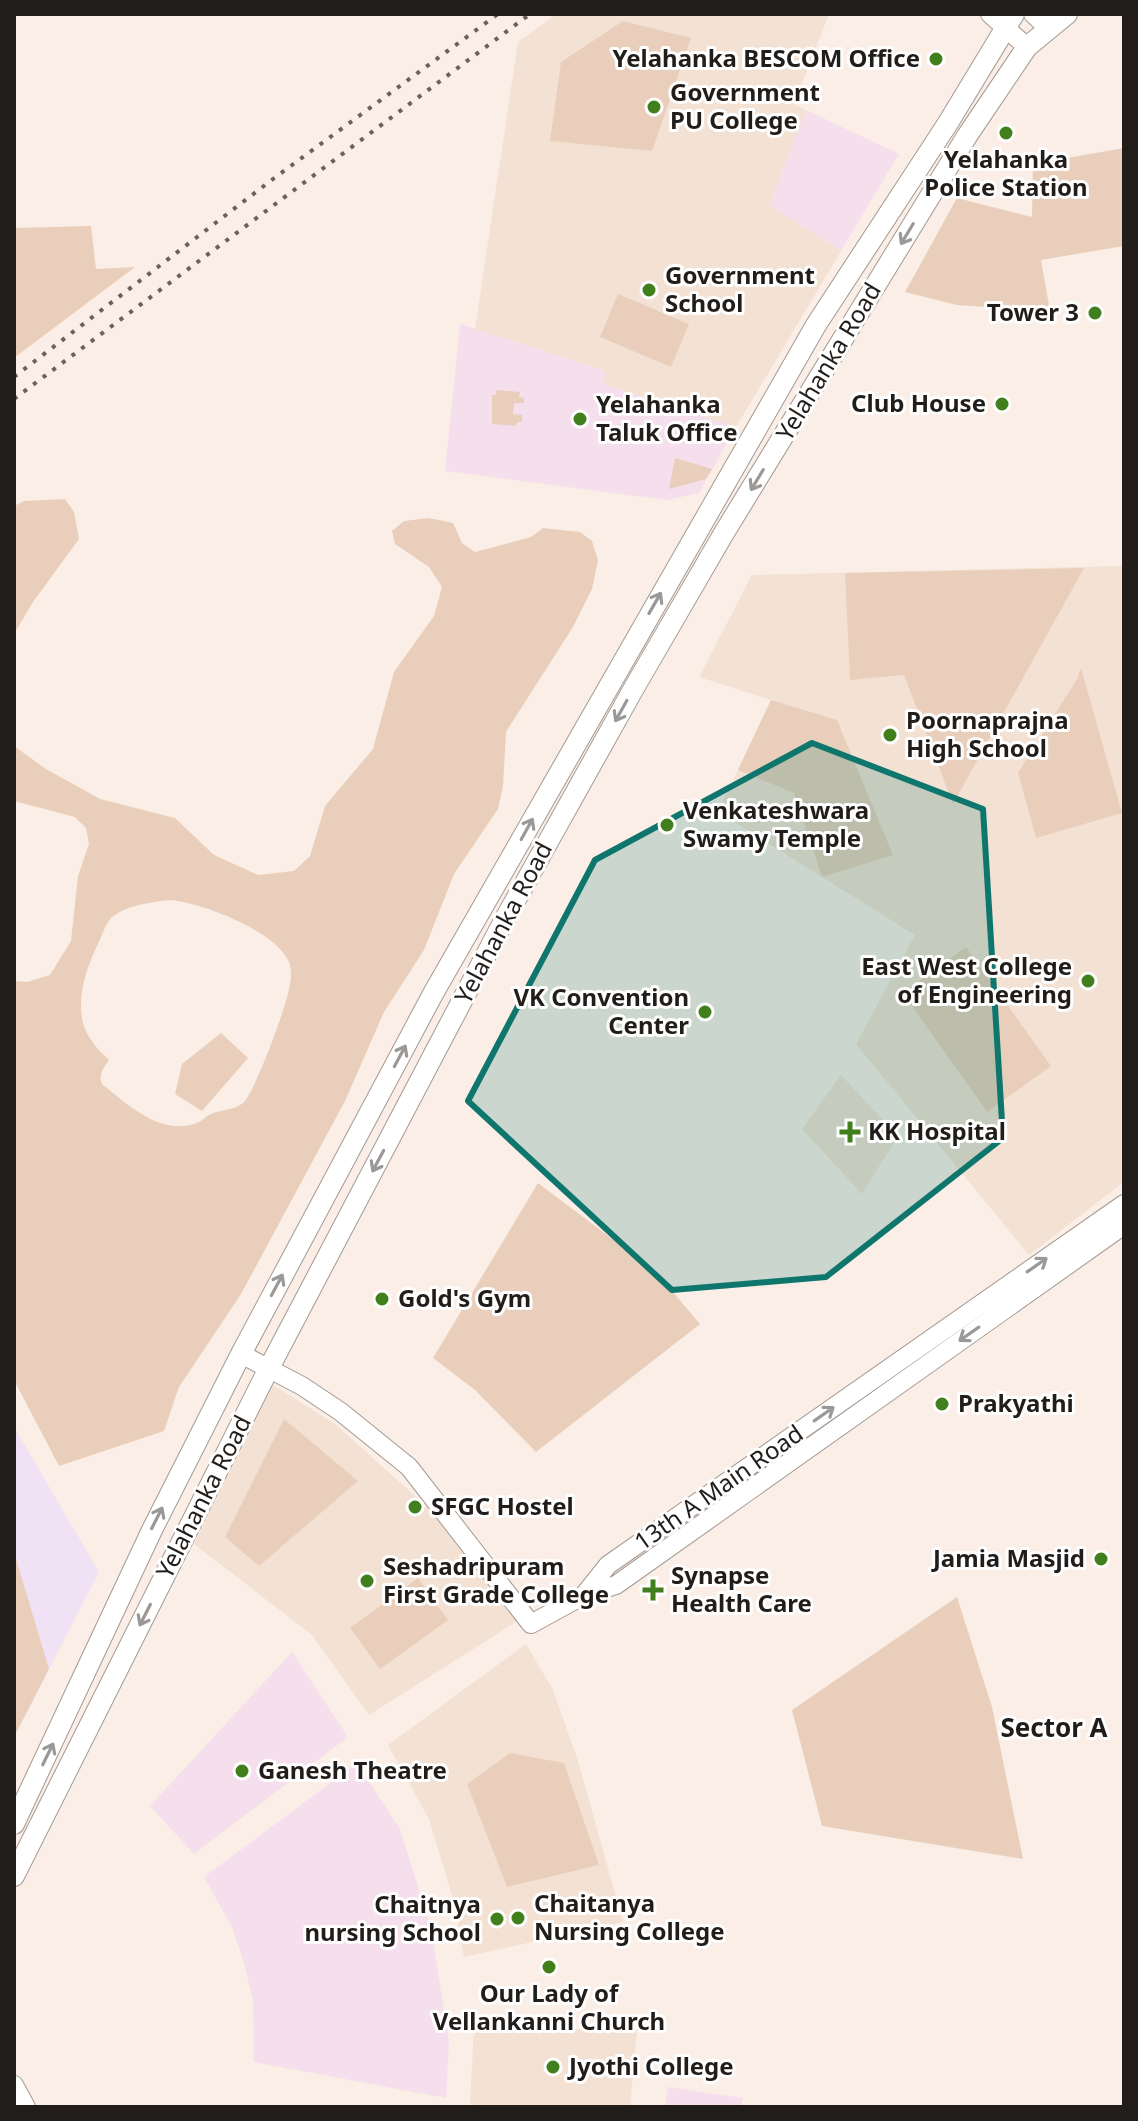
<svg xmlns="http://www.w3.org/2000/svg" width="1138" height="2121" font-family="'Noto Sans',sans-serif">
<rect width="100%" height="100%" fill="#faeee6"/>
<path fill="#f5dfed" d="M806 110 899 154 841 251 769 205Z
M460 324 606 371 604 384 736 427 699 493 667 500 445 471Z
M292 1652 348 1737 194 1854 150 1806Z
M357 1763 400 1829 431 1928 449 2041 446 2098 254 2062 253 2001 244 1963 232 1927 204 1877Z
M668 2087 743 2098 741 2107H665Z"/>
<path fill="#f0e1f4" d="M14 1427 99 1572 14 1737Z"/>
<path fill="#f3e1d3" d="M557 14H829L794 104 806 110 769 205 841 251 736 427 604 384 606 371 475 329 518 42Z
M1124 566V1182L1029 1255 856 1044 915 935 718 812 771 700 699 677 752 575Z
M841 1075 898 1136 862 1194 802 1129Z
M273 1385 335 1424 447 1525 524 1617 369 1715 312 1635 194 1544Z
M526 1644 553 1690 578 1761 623 1922 464 1957 455 1905 429 1819 388 1745Z
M474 2028 637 2030 630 2107H486L470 2104Z"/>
<path fill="#e9cfbb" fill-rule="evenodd" d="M623 21 691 38 652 151 550 141 561 62Z
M1124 148V246L1041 260 1050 311 957 305 905 292 957 198 1032 217 1033 164Z
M91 226 96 269 135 267 14 358V228Z
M618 294 689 324 671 367 600 337Z
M496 390 520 392 519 397 524 398V403H514L513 414 522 415V422H517L516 426 492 424V395H496Z
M675 458 712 469 706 479 669 489Z
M65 499 74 512 79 539 33 602 14 634V506L24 501Z
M429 518 453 523 462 543 475 552 531 537 543 528 580 532 592 541 598 560 592 589 573 627 506 732 503 786 498 809 454 874 424 950 384 1012 345 1101 241 1294 179 1387 164 1431 59 1466 14 1380V981L27 982 50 975 71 941 78 876 89 844 86 828 75 817 14 801V746L46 769 100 799 175 818 214 855 258 875 294 871 310 856 325 806 373 749 394 672 434 616 442 587 429 567 395 544 392 531 404 521ZM171 900C202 903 273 930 288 960 296 974 286 1000 282 1014 277 1029 253 1095 243 1103 234 1111 219 1109 209 1115 208 1115 200 1122 199 1122 163 1138 128 1105 102 1084 98 1075 104 1067 109 1060 103 1054 96 1048 92 1041 71 1014 84 973 97 946 101 938 105 925 111 918 126 905 152 902 171 900Z
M1084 568 953 804 904 675 850 680 845 573Z
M1081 668 1122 813 1036 838 1018 773 1077 679Z
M771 700 837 720 893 855 822 877 794 793 738 770Z
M966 947 1051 1066 987 1112 903 993Z
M221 1033 248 1058 202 1111 175 1094 182 1064Z
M538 1183 656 1272 700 1324 536 1452 475 1390 433 1358Z
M284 1419 358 1481 259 1566 225 1537Z
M14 1552 49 1669 14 1737Z
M418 1578 448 1620 380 1669 350 1628Z
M957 1597 992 1707 1023 1859 822 1826 792 1710Z
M510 1753 564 1763 599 1865 507 1887 467 1784Z"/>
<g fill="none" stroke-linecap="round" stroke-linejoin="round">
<defs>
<path id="secondary" d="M990 14 1027 47
M1033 14 1048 28
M241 1354 302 1386 341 1412 409 1467 531 1624 584 1595 616 1585 1124 1225
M584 1595 608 1565 1124 1204
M14 2085 26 2107"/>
<path id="primary" d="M14 1824 152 1530 241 1354 434 992 816 325 948 123 1014 14
M14 1876 268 1370 506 917 634 688 724 533 967 136 1027 47 1067 14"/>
</defs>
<use href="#secondary" stroke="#a39991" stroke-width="20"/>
<use href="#primary" stroke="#a39991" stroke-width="22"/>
<use href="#secondary" stroke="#fff" stroke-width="18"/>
<use href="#primary" stroke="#fff" stroke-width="20"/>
<path stroke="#68625d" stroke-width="4" stroke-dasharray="4 8" stroke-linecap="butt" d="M14 377 273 179 498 14
M14 399 530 14"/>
</g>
<defs><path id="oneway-shaft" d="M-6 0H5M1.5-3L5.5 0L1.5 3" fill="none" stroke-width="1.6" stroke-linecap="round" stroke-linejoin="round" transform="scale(2)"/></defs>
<g stroke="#9b9998">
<use href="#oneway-shaft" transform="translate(907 234) rotate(121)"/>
<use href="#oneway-shaft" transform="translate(757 480) rotate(121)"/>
<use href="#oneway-shaft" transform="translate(655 603) rotate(-60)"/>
<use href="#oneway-shaft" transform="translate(621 711) rotate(119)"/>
<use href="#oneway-shaft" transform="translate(527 829) rotate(-61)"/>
<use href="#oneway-shaft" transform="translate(400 1056) rotate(-62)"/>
<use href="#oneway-shaft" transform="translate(378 1161) rotate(118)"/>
<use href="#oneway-shaft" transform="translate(1037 1265) rotate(-35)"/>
<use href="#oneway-shaft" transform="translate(277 1285) rotate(-62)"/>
<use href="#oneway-shaft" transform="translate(969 1334) rotate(145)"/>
<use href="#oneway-shaft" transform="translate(824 1414) rotate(-35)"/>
<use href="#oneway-shaft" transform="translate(157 1518) rotate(-63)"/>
<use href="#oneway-shaft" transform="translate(145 1615) rotate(117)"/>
<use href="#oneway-shaft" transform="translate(48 1754) rotate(-64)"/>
</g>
<path fill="#0f766e" fill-opacity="0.2" stroke="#0f766e" stroke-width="6" stroke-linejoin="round" d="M812 743 983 809 1003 1138 826 1277 672 1290 468 1101 595 860Z"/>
<g fill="#417f1c" stroke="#fefefe" stroke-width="3">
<circle cx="936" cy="59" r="8"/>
<circle cx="654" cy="107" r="8"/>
<circle cx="1006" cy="133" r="8"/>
<circle cx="649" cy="290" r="8"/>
<circle cx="1095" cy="313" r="8"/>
<circle cx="1002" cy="404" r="8"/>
<circle cx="580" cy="419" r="8"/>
<circle cx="890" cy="735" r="8"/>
<circle cx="667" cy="825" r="8"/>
<circle cx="1088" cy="981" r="8"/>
<circle cx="705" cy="1012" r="8"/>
<path d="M846 1120h8v8h8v8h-8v8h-8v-8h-8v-8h8z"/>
<circle cx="382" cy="1299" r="8"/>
<circle cx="942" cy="1404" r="8"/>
<circle cx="415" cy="1507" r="8"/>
<circle cx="1101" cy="1559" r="8"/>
<circle cx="367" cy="1581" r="8"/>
<path d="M649 1578h8v8h8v8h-8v8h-8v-8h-8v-8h8z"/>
<circle cx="242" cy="1771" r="8"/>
<circle cx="518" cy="1918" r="8"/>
<circle cx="497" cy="1919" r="8"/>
<circle cx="549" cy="1967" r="8"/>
<circle cx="553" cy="2067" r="8"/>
</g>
<g text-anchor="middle" stroke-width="6" stroke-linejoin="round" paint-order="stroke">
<g font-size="24" font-weight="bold" fill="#211d1a" stroke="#fefefe" text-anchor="start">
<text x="920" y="67" text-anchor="end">Yelahanka BESCOM Office</text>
<text x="670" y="101">Government<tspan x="670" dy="28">PU College</tspan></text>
<text x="1006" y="168" text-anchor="middle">Yelahanka<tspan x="1006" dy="28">Police Station</tspan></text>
<text x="665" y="284">Government<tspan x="665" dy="28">School</tspan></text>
<text x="1079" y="321" text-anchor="end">Tower 3</text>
<text x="986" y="412" text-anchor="end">Club House</text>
<text x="596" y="413">Yelahanka<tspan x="596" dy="28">Taluk Office</tspan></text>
<text x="906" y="729">Poornaprajna<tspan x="906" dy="28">High School</tspan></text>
<text x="683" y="819">Venkateshwara<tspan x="683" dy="28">Swamy Temple</tspan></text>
<text x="1072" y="975" text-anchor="end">East West College<tspan x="1072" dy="28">of Engineering</tspan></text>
<text x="689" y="1006" text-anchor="end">VK Convention<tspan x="689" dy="28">Center</tspan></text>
<text x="868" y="1140">KK Hospital</text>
<text x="398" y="1307">Gold's Gym</text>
<text x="958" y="1412">Prakyathi</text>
<text x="431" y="1515">SFGC Hostel</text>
<text x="1085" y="1567" text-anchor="end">Jamia Masjid</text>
<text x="383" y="1575">Seshadripuram<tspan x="383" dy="28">First Grade College</tspan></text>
<text x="671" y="1584">Synapse<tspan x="671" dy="28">Health Care</tspan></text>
<text x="258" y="1779">Ganesh Theatre</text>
<text x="534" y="1912">Chaitanya<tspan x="534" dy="28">Nursing College</tspan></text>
<text x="481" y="1913" text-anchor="end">Chaitnya<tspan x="481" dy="28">nursing School</tspan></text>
<text x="549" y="2002" text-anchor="middle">Our Lady of<tspan x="549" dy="28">Vellankanni Church</tspan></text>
<text x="569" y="2075">Jyothi College</text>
</g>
<g font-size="24" fill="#211d1a" stroke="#fefefe">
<text transform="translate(829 362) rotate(-59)" y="8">Yelahanka Road</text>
<text transform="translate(504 923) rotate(-62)" y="8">Yelahanka Road</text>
<text transform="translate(719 1488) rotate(-35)" y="8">13th A Main Road</text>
<text transform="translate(204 1497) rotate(-63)" y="8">Yelahanka Road</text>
</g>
<g font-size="26" font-weight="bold" fill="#211d1a" stroke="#fefefe">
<text x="1054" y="1737">Sector A</text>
</g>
</g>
<rect width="1138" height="2121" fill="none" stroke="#211d1a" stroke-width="32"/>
</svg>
